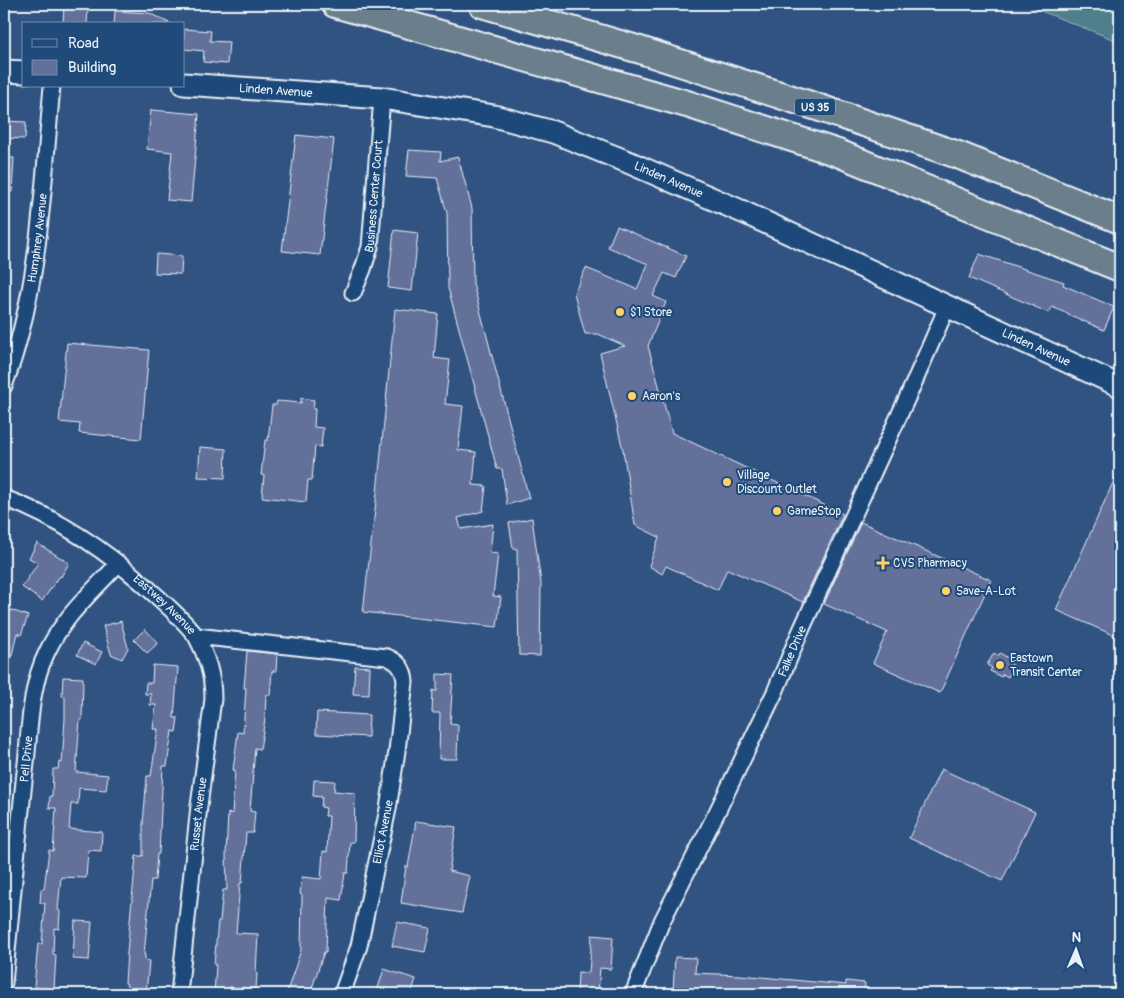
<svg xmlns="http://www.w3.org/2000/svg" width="1124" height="998" font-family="Pangolin,sans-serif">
<rect width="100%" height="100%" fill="#315382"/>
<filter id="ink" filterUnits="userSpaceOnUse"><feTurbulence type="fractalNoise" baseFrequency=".02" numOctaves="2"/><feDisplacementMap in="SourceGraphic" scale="10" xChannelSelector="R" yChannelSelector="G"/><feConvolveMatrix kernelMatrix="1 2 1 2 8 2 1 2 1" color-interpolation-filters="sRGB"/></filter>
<g filter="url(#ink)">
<path fill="#4e808b" stroke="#9bb8c2" d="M1023 4H1120V42Z"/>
<path fill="#64709a" stroke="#e8f1f8" d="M64 6 88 8 87 24H63Z
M115 11 149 13 171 24H114Z
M184 29 211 31 210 41 229 42 227 64 203 62 204 51 184 49Z
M151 110 199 114 191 202 167 200 172 152 147 149Z
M4 121 26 122 25 139 4 138Z
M296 135 334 139 320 255 282 251Z
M409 150 441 152 440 161 458 157 472 208 473 283 529 498 507 505 502 469H497L448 288 447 213 437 178 406 176Z
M4 158H14L12 192H4Z
M617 226 686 256 676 278 664 273 653 296 666 302 648 346 672 433 843 514 803 602 727 569 718 590 666 566 662 574 649 566 659 537 635 525 623 450 600 353 625 346 598 334H585L574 293 586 268 637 289 648 264 608 247Z
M394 230 418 233 412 291 388 288Z
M156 254 182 256 181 274 155 273Z
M979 254 1064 282 1063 285 1114 307 1104 330 1052 307 1049 313 969 278Z
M395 309 438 314 434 358 450 360 445 404 463 406 458 450 476 452 473 485 486 486 483 511 458 518 461 529 493 524 490 553 498 554 493 596 501 597 497 627 363 612 377 493Z
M67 343 149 350 141 439 79 433 80 424 59 422Z
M301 398 314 400 313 409H315L314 427 323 428 321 447 315 446 312 480H308L306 502 262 497 264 475H261L265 440H268L272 405H276L277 401 301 403Z
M200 447 226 449 225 478 198 477Z
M1120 467V638L1056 610Z
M532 518 541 583 540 656 519 655 517 549 513 548 509 523Z
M861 522 991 580 940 693 873 663 887 632 824 604Z
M37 543 69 563 61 577 60 576 42 601 22 587 38 563 29 558Z
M11 610 28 616 21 635 17 633 8 672 4 671V627Z
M121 621 128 648 122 659 111 654 103 626Z
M145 629 158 643 147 653 134 640Z
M83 643 102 652 96 664 77 655Z
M247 651 277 654 276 671H272L270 695H266L265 719 260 749 255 748 250 811 255 812 253 833H246L242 883H240L236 933 258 934 256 973H257L256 989 229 987V994H214L216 965H214L218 921H220L223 890H227L226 855 228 813 232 814 235 770H233L238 732 243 733 246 688H244Z
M994 653 998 656 1000 653 1011 660 1010 663 1014 666 1008 677 1003 674 1001 677 990 671 992 668 987 665Z
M153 665 178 667 174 718H178L176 732 172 731 167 766H163L159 854H157L155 880H151L144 955H145V960L149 961 146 994H126L127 984 125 983 127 953 136 856H143V824L147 776H151L158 729H153L156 705H150L151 694H145L146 683H152Z
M355 666 370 667 369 695 353 694Z
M437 674 453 675 450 724 458 725 457 759H439L440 713H432L433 690 437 691Z
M63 677 83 678 82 720H80L76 772 108 775 106 790 79 788 78 804H71L69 829 102 832 101 851 88 850 86 878 61 877 58 910 60 911 59 929 54 928 53 954 56 955 54 989 34 987 38 944H42L45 903H40L41 889H44L49 850 53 851 56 808H49L50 796H52L53 769H58L59 762 62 763 65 719V696H62Z
M317 712 369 715 368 737 316 734Z
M941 769 1035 812 1002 881 909 838Z
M314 780 335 781 334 791 355 793 354 842H350L348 873H345L341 900 328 898 326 952H324L310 994H286L301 950 302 895 300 894 302 877 321 879 323 851 327 852 329 816H325L326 808 321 807 322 797 313 796Z
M416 821 456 827 449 871 470 876 462 913 401 903 406 866 408 867Z
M75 921 92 922 89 960 73 959Z
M397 922 430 928 425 952 392 946Z
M592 935 613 937 611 969 600 968 598 994H577L578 972 589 973Z
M675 957 696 958 695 973 740 975 846 985V981L865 983 864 994H705L673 991Z
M384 969 416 979 411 994H388L377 991Z"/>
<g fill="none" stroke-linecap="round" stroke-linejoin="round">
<defs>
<g id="minor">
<path id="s1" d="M353 293 363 269 370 247 382 98"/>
<path id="s2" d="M4 386C40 290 43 187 52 86"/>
<path id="s3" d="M4 498C62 519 116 558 161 600 173 611 186 623 196 636L387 657C399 662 404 669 405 682L397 751 388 809 359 946 342 994"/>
<path id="s4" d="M4 983C11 910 18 836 26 763 30 726 30 686 47 652 63 617 93 591 118 564"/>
<path id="s5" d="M179 994 199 806 213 699C213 675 207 657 196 636"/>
<path id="s6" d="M633 994 662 921 717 812 775 692 798 637 913 385 947 307"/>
</g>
<g id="secondary">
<path d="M4 71 24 72"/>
<path id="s7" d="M184 84 382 98 494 116 553 132 628 162 743 212 1120 386"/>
</g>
<path id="motorway" d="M335 4 687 104 838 153 1120 268
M482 4 637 49 817 107 958 155 1120 220"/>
</defs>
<use href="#minor" stroke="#e8f1f8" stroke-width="19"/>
<use href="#secondary" stroke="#e8f1f8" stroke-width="25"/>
<use href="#motorway" stroke="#e8f1f8" stroke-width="30"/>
<use href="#minor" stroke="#1f4a7a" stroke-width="15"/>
<use href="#secondary" stroke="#1f4a7a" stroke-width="21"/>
<use href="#motorway" stroke="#6b7e8b" stroke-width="26"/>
</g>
</g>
<g fill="#ffd166" stroke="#1f4a7a" stroke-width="2">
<circle cx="620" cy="312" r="5"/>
<circle cx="632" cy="396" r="5"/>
<circle cx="727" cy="482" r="5"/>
<circle cx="777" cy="511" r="5"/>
<path d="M880.5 555.5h5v5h5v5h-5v5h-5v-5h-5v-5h5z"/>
<circle cx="946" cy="591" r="5"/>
<circle cx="1000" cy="665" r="5"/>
</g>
<g text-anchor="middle" stroke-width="4" stroke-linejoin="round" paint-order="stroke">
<rect fill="#1f4a7a" stroke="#acbfd2" stroke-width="1" x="795" y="98.5" width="40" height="17" rx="4"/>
<g font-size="11" font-weight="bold" fill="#e8f1f8">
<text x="815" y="111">US 35</text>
</g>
<g font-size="12" fill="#e8f1f8" stroke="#1f4a7a">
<text dy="4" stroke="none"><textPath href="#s7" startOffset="92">Linden Avenue</textPath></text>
<text dy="4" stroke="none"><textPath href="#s7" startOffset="498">Linden Avenue</textPath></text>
<text dy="4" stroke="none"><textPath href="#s1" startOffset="100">Business Center Court</textPath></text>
<text dy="4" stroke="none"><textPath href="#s2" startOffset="152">Humphrey Avenue</textPath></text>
<text dy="4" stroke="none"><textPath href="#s7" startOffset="902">Linden Avenue</textPath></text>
<text dy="4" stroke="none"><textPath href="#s3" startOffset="194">Eastwey Avenue</textPath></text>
<text dy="4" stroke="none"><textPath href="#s6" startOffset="378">Falke Drive</textPath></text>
<text dy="4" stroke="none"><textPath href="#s4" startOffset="225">Pell Drive</textPath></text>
<text dy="4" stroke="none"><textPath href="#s5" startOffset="181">Russet Avenue</textPath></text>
<text transform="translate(383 832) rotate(-79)" y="4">Elliot Avenue</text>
</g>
<g font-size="12" fill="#e8f1f8" stroke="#1f4a7a" text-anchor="start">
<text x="630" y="316">$1 Store</text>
<text x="642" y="400">Aaron's</text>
<text x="737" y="479">Village<tspan x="737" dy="14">Discount Outlet</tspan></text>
<text x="787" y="515">GameStop</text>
<text x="893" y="567">CVS Pharmacy</text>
<text x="956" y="595">Save-A-Lot</text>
<text x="1010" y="662">Eastown<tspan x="1010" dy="14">Transit Center</tspan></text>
</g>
</g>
<rect width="1124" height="998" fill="none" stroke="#1f4a7a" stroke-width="20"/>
<rect x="10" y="10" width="1104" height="978" fill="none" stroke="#e8f1f8" stroke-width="2" filter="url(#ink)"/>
<rect x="22" y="22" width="162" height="65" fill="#1f4a7a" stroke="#6f8dac"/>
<rect x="32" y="39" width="25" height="8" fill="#1f4a7a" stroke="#6f8dac"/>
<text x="68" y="48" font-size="15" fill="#e8f1f8">Road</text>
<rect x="32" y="60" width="25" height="15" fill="#64709a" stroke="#6f8dac"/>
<text x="68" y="72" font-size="15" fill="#e8f1f8">Building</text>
<g transform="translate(1076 950) rotate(2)" stroke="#1f4a7a" stroke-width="4" paint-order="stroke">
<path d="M0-4L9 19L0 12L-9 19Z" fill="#e8f1f8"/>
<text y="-8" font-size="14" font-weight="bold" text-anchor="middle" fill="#e8f1f8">N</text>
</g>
</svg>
